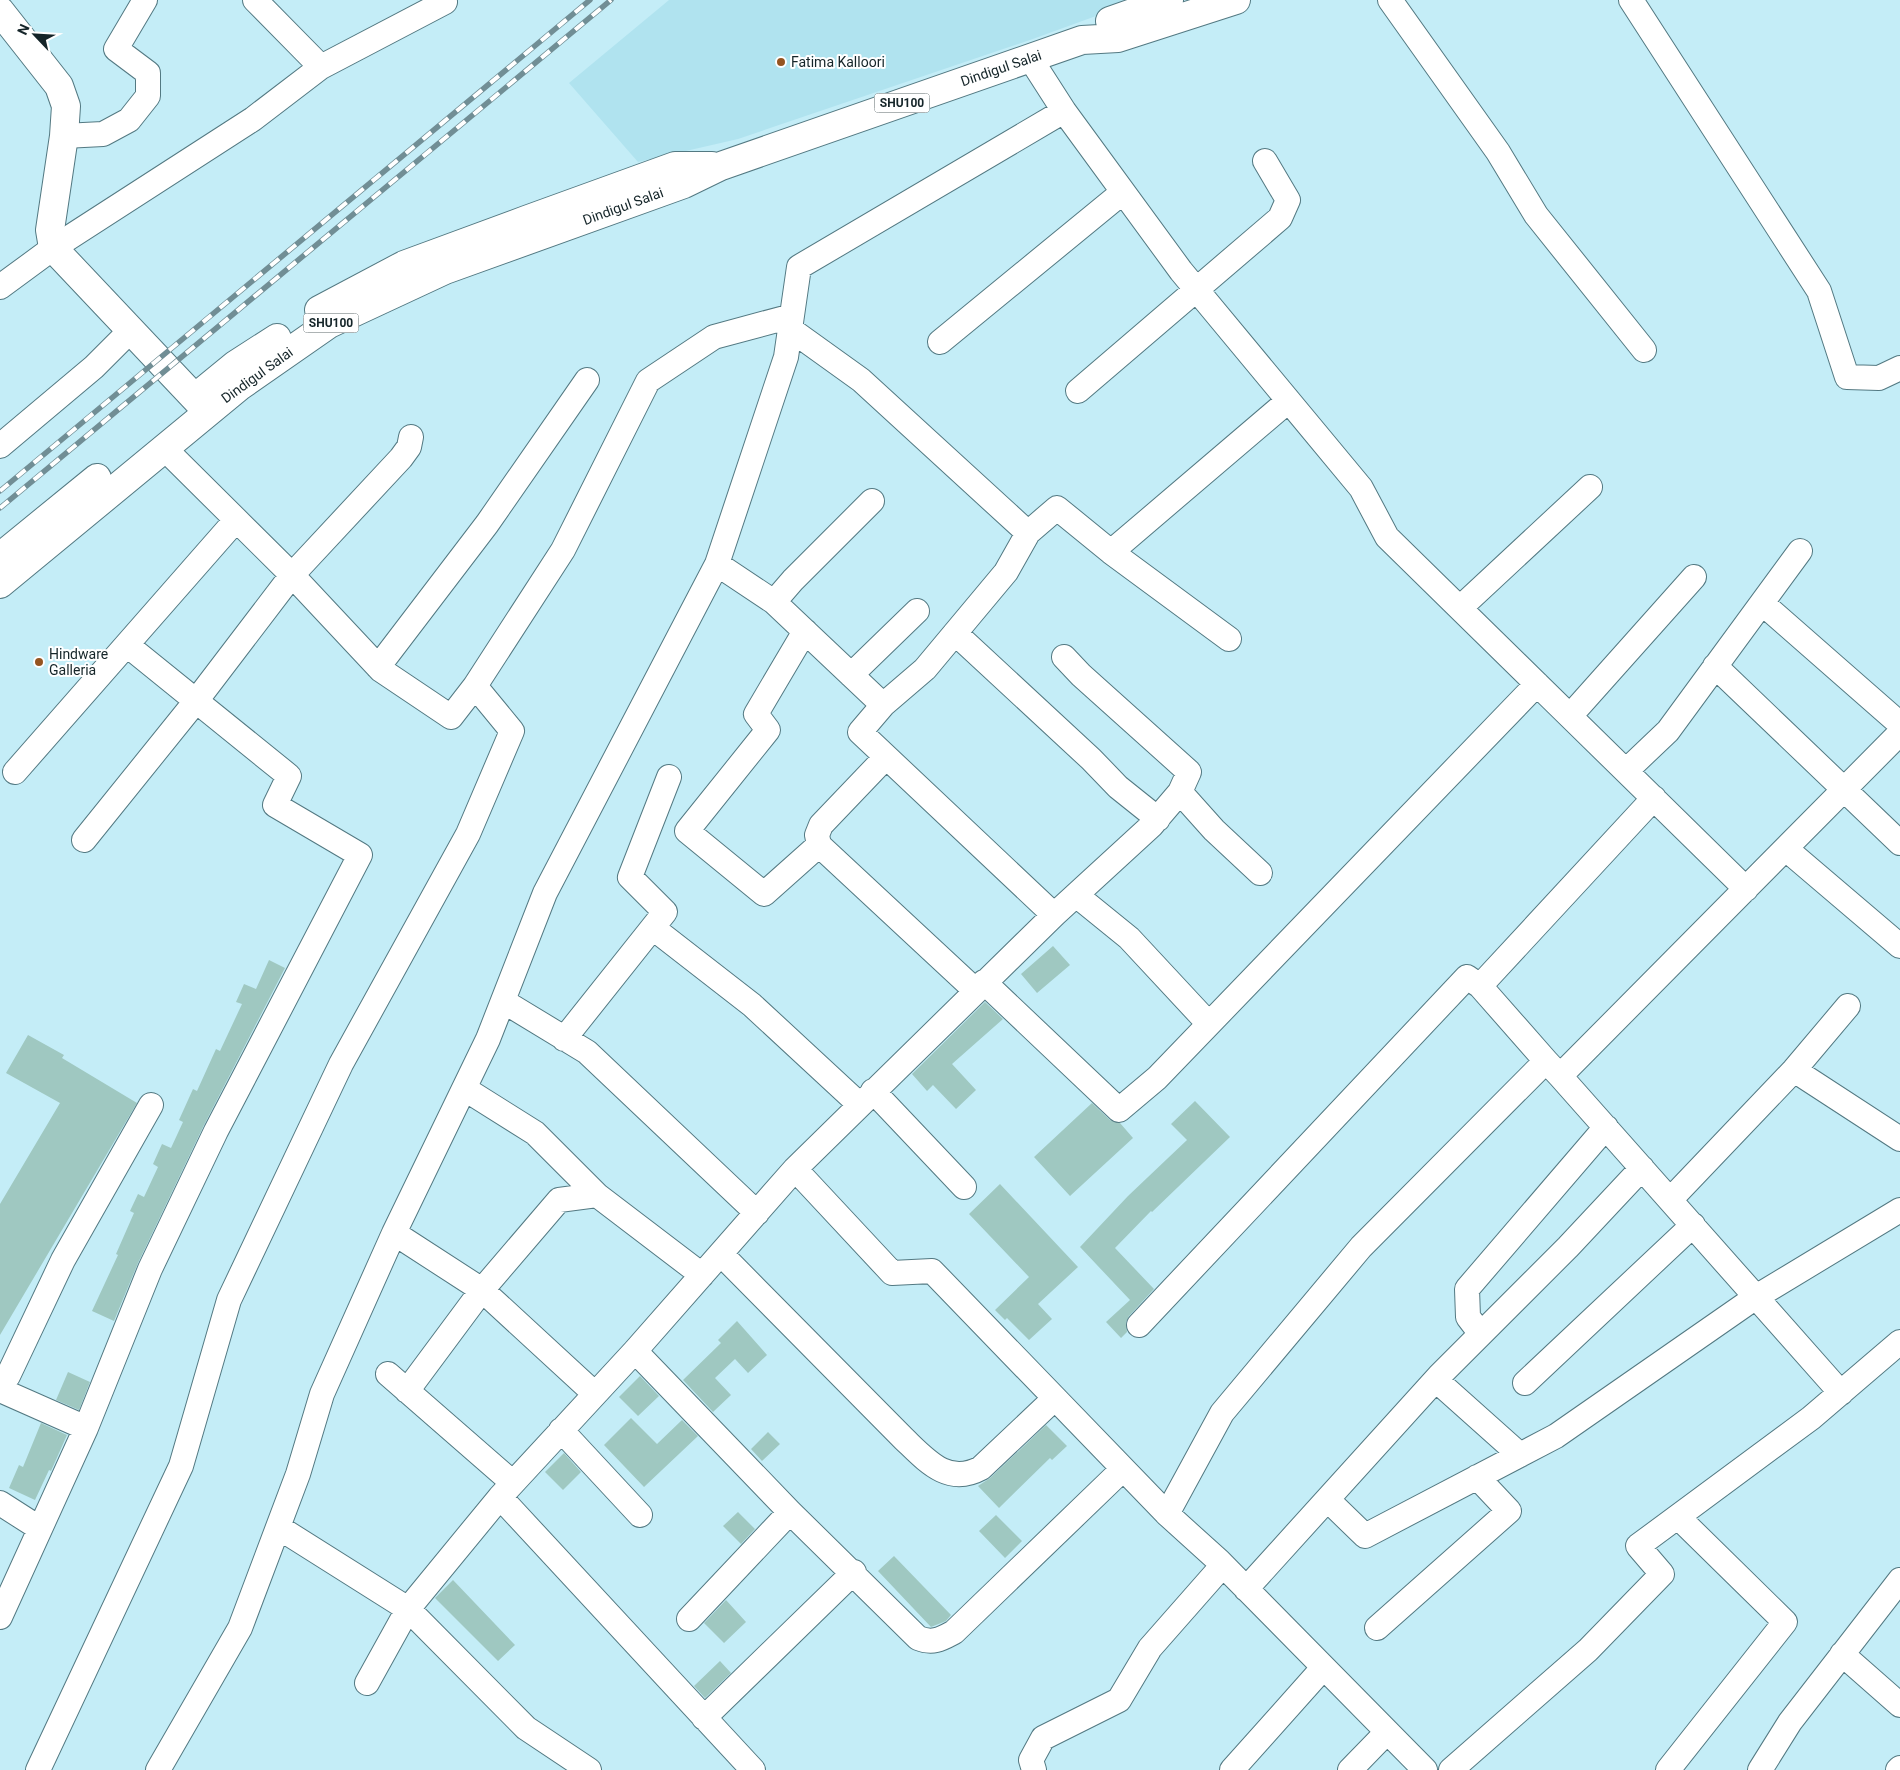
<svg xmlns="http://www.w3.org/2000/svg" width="1900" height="1770" font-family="Roboto,sans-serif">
<rect width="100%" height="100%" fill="#c4edf7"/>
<path fill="#b0e3ef" d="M669 0H1140L1030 40 738 139 638 162 569 83Z"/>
<path fill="#9fc8c1" d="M1053 946 1070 965 1037 993 1021 974Z
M269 960 285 968 204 1125 138 1263 114 1321 92 1311 118 1255 116 1254 134 1213 130 1211 138 1194 144 1197 158 1167 153 1164 162 1144 171 1148 183 1122 179 1120 193 1089 197 1091 216 1049 220 1051 242 1004 236 1002 244 984 256 989Z
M985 1002 1003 1019 952 1064 976 1090 956 1109 933 1085 927 1091 912 1074Z
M28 1035 64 1055 62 1058 137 1103 0 1335V1204L60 1103 6 1073Z
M1195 1101 1230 1137 1152 1212 1151 1211 1115 1248 1154 1289 1129 1316 1126 1322 1127 1332 1121 1338 1106 1322 1130 1300 1080 1247 1128 1196 1187 1140 1171 1124Z
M1092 1103 1110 1120 1120 1123 1133 1138 1070 1196 1034 1157Z
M1000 1184 1078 1267 1038 1304 1052 1319 1029 1340 1007 1318 1005 1320 995 1310 1029 1277 969 1214Z
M737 1321 767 1355 748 1373 735 1359 715 1378 731 1395 713 1412 683 1380 721 1343 718 1340Z
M68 1372 90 1382 79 1410 56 1400Z
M640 1376 659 1396 638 1416 619 1397Z
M631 1418 657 1444 682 1420 698 1436 644 1487 604 1445Z
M41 1423 67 1435 51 1471 49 1470 35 1500 9 1488 19 1465 23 1467Z
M1046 1425 1067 1446 1052 1460 1050 1458 999 1508 978 1486 990 1478Z
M768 1432 780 1444 762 1461 751 1449Z
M564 1453 581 1472 563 1490 545 1472Z
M738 1512 755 1529 741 1544 723 1526Z
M996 1515 1022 1541 1005 1558 979 1531Z
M894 1556 951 1615 946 1621 931 1627 878 1571Z
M453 1580 515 1645 498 1661 435 1598Z
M726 1600 746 1622 724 1643 704 1623Z
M720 1661 731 1673 705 1698 694 1686Z"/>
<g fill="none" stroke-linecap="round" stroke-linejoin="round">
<defs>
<path id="minor" d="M1390 0 1498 152 1536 215 1644 350
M1631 0 1819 291 1847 377 1879 378 1900 368
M1030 58 1064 111 1181 271 1361 488 1387 537 1746 889
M321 67 445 2 443 0
M64 136 103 134 129 120 148 96V73L116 49 145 0
M0 287 53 248 253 119 321 67 255 0
M790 329 861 380 1028 533
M940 342 1123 192
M1078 391 1280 218 1288 200 1265 161
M0 446 94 367 131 330
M164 448 292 575 381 670 451 717 475 686
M1111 552 1288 401
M717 564 774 602 883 705 860 732 1054 915
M774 602 793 580 872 501
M1762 603 1900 724
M1460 608 1590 487
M805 631 756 714 768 730 687 831 764 894 819 845
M955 633 1091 759 1118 787 1158 819
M1715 666 1900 843
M378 667 487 524 587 380
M851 675 917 611
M883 705 925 669 1006 572 1028 533 1057 508 1111 552 1229 639
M1570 716 1694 577
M886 757 821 825 817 835 819 845 976 991
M1626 771 1668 731 1800 551
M15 772 236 520
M1180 792 1214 830 1260 873
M84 840 196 701 292 575 401 458 409 447 411 437
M1786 849 1900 946
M1076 895 1129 938 1209 1024
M653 928 752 1005 860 1105
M984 982 1119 1110 1157 1078 1537 684
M503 1001 587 1052 757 1213
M564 1039 665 912 630 877 669 777
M1546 1061 1480 986 1654 798
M1794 1070 1900 1139
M1560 1076 1841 1393
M465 1089 535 1133 597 1195
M873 1091 964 1187
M795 1169 892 1273 932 1271 1167 1514 1219 1561 1425 1770
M1670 1200 1794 1070 1848 1006
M394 1233 482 1290 595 1394
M721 1254 904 1439C927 1461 948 1486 981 1468L1054 1399
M1139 1325 1467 977 1480 986
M1481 1334 1468 1317 1467 1289 1606 1127
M635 1351 790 1512 918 1638C933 1644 941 1639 954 1632L1123 1469
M388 1374 513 1483
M1436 1380 1520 1455
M1525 1383 1693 1225
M0 1385 8 1376 63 1260 151 1105
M0 1390 86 1428
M407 1391 482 1290 559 1200 597 1195 702 1275
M561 1430 640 1515
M500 1497 753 1770
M1328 1500 1365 1536 1556 1436 1756 1297 1900 1210
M0 1503 39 1528
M1167 1514 1222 1413 1361 1247 1546 1061 1560 1076 1900 733
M278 1527 408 1609 526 1728 589 1770
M1246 1589 1439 1376 1568 1247 1642 1168
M0 1617 86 1428 150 1269 216 1131 360 855 275 805 289 776 127 645
M689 1619 790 1512
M1377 1628 1509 1511 1477 1477
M1842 1654 1900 1705
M367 1683 408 1609 500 1497 635 1351 795 1169 1054 915 1151 826 1180 792 1189 772 1081 675 1064 657
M704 1718 854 1572
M38 1770 181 1466 229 1300 341 1064 468 834 512 731 475 686 563 550 648 381 714 337 792 316
M158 1770 240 1628 298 1474 322 1394 394 1233 488 1039 545 893 717 564 786 357 799 267 1064 111
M1034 1770 1031 1760 1043 1738 1119 1700 1150 1648 1223 1565
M1232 1770 1323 1668
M1350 1770 1387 1732
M1451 1770 1588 1650 1662 1574 1638 1546 1811 1418 1900 1342
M1668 1770 1785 1622 1678 1517
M1760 1770 1790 1722 1900 1580
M1898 1770 1900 1768"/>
<path id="major" d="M0 11 59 86 66 106 64 136 50 230 53 248 208 412
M1110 21 1169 0
M319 310 404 265 526 220 675 166H712
M202 392 235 365 277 338
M0 557 97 478
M0 584 240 386 329 324 445 270 684 184 721 166 1082 40 1118 38 1236 0"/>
</defs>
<use href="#minor" stroke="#537982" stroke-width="26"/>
<use href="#major" stroke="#537982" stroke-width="30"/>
<use href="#minor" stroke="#fff" stroke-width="24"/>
<use href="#major" stroke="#fff" stroke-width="28"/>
<defs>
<path id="rail" d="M0 491 590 0
M0 508 611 0"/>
</defs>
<use href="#rail" stroke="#718e95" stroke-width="5.5"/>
<use href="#rail" stroke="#fff" stroke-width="4" stroke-dasharray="11" stroke-linecap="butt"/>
</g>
<g fill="#955420" stroke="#fff" stroke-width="2">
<circle cx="781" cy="62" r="5"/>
<circle cx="39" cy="662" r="5"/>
</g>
<g text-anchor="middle" stroke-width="4" stroke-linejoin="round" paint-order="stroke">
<g fill="#fff" stroke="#5b6669" stroke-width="1">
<rect x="874.5" y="93.5" width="55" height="19" rx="4"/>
<rect x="303.5" y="313.5" width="55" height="19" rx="4"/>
</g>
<g font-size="12" font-weight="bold" fill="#152529">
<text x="902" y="107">SHU100</text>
<text x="331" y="327">SHU100</text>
</g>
<g font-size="14" fill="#152529" stroke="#fff" text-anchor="start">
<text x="791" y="67">Fatima Kalloori</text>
<text x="49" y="659">Hindware<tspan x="49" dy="16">Galleria</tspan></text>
</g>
<g font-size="14" fill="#152529" stroke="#fff">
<text transform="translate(1001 68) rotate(-19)" y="5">Dindigul Salai</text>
<text transform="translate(623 206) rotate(-20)" y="5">Dindigul Salai</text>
<text transform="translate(257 375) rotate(-36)" y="5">Dindigul Salai</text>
</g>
</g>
<g transform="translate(35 35) rotate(295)" stroke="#ffffff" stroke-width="4" paint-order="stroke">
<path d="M0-4L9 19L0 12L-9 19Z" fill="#152529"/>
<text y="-8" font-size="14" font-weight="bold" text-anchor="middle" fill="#152529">N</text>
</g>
</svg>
